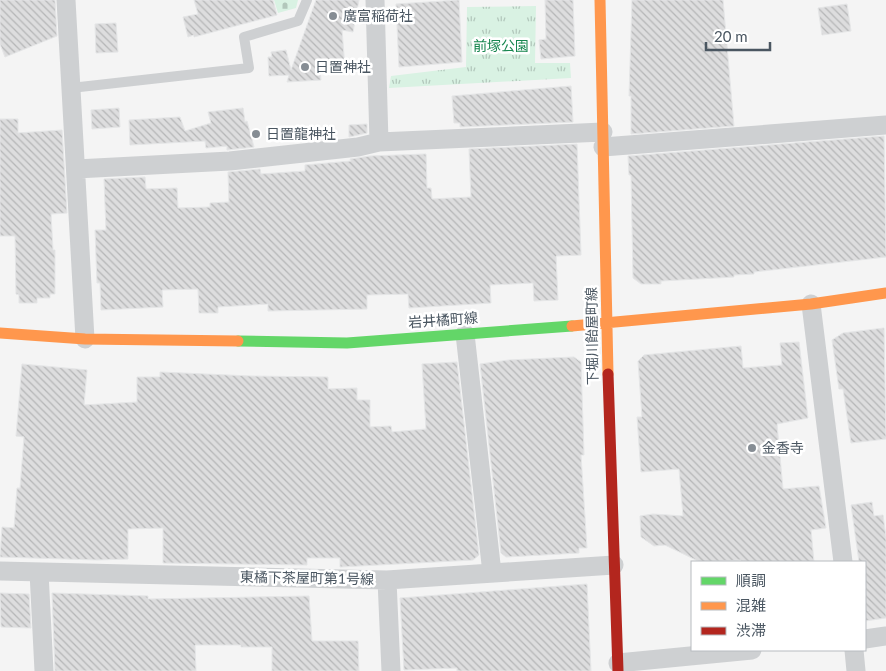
<svg xmlns="http://www.w3.org/2000/svg" width="886" height="671" font-family="Lato,'Noto Sans JP',sans-serif">
<defs>
<pattern id="grass-tufts" width="24" height="20" patternUnits="userSpaceOnUse" patternTransform="scale(1.25)"><rect width="24" height="20" fill="#d9f2e3"/><path d="M3 7l-1-3M5 7V3M7 7l1-3M15 17l-1-3M17 17v-4M19 17l1-3" fill="none" stroke="#b2c7bb"/></pattern>
<pattern id="cemetery-stones" width="16" height="16" patternUnits="userSpaceOnUse" patternTransform="scale(1.25)"><rect width="16" height="16" fill="#d9f2e3"/><path d="M2 7V4a2 2 0 0 1 4 0v3zM10 15v-3a2 2 0 0 1 4 0v3z" fill="#b2c7bb"/></pattern>
<pattern id="building-back-hatch" width="6" height="6" patternUnits="userSpaceOnUse" patternTransform="scale(1.25)"><rect width="6" height="6" fill="#ddddde"/><path d="M-1 5l2 2M0 0l6 6M5-1l2 2" fill="none" stroke="#b5b6b7"/></pattern>
</defs>
<rect width="100%" height="100%" fill="#f4f4f4"/>
<path fill="url(#grass-tufts)" d="M536 6 535 63H570L571 78 389 88 391 76 466 67 467 7Z"/>
<path fill="url(#cemetery-stones)" d="M274 0H298L296 8 278 13Z"/>
<path fill="url(#building-back-hatch)" stroke="#e5e6e7" d="M0 0H55L57 36 5 57 0 44Z
M194 0H273L277 15 194 37V35L188 37 183 17 198 14Z
M316 0H359L353 32 342 30 345 68 320 70 321 80 287 82 289 75 269 76 268 57H272L271 52 286 50 291 70Z
M459 0 462 62 399 67 396 4Z
M545 0H573L575 56 541 59 539 40 546 39Z
M632 0H723L734 126 631 134V96H629Z
M847 4 851 31 822 35 818 8Z
M116 23 118 52 96 53 95 24Z
M571 86 573 122 460 127V123H454L452 96Z
M119 108 120 127 92 129 91 110Z
M243 108 245 122 247 121 254 147 227 150V146L206 148 205 141 130 145 129 120 180 117 185 131 211 123 208 112Z
M0 119H18V133L62 130 67 213 51 214 53 250H55V294H50V298H37V303H19V295L16 294 15 236H0Z
M367 124V133L349 137V125Z
M884 136 886 257 754 272V274L734 275V277L661 281V284H641L633 278 631 175H629L628 156Z
M577 144 581 255 556 256 558 300 534 301 533 283 490 285 491 303 409 308 408 294 367 295V309L268 311V304L218 307V313H199L198 289 162 290 163 307 101 310 100 283H97L95 230H106L104 179 145 177 146 189 177 188 178 208 210 207V203L229 202 228 172 260 169 261 174 305 171V165L351 161 350 159 370 156 426 154 427 188H431L432 199 471 197 469 149Z
M884 328 886 439 851 443 843 389H839L832 340 843 333Z
M799 342 808 418 777 424 783 489 819 486 826 528 811 530 814 562H741V560L700 562 665 545 654 546 641 537 640 516 653 514 683 516 679 469 641 472 637 417H642L638 361 644 355 741 346 743 368 782 365 780 343Z
M574 357 581 362 584 455H581L587 548H579V553L506 557 501 553 480 364 509 360Z
M457 362 479 555 473 560 340 567V558H307V565L163 563V528L128 529V559L97 560 0 557 2 527 14 528 17 488H20L24 437 16 436 22 364 87 370 84 405 137 402V377H160V372L250 376 328 377V389L357 388V400H370V427L391 426 392 432 426 429 422 364Z
M872 502 874 516 883 515 886 537V618L865 621V562H859L851 505Z
M587 584 591 671H457V668L404 670 400 598Z
M0 593 29 594 31 628 1 627Z
M52 593 148 596V599L309 596 312 641H358L359 671H272V647H241V645H195L196 671H55Z"/>
<g fill="none" stroke-linecap="round" stroke-linejoin="round">
<path stroke="#ced0d2" stroke-width="10" d="M71 88 249 68 244 37 298 21 307 0"/>
<path stroke="#ced0d2" stroke-width="19" d="M66 0 85 339
M375 0 379 142
M603 147 886 125
M76 169 230 161 358 147 379 142 603 132
M811 304 843 562
M465 334 492 573
M0 571 387 580 614 565
M39 572 44 671
M387 580 391 671
M865 639 886 636
M854 650 856 671
M618 663 752 650"/>
<path stroke="#63d668" stroke-width="11" d="M238 341 347 343 572 326"/>
<path stroke="#ff974d" stroke-width="11" d="M600 0 608 374
M572 326 811 304 886 293
M0 333 85 339 238 341"/>
<path stroke="#b3261e" stroke-width="11" d="M608 374 618 671"/>
</g>
<g fill="#868d94" stroke="#fff" stroke-width="2">
<circle cx="333" cy="16" r="5"/>
<circle cx="305" cy="67" r="5"/>
<circle cx="256" cy="134" r="5"/>
<circle cx="752" cy="448" r="5"/>
</g>
<g text-anchor="middle" stroke-width="5" stroke-linejoin="round" paint-order="stroke">
<g font-size="14" fill="#4a5661" stroke="#fff" text-anchor="start">
<text x="343" y="21">廣富稲荷社</text>
<text x="315" y="72">日置神社</text>
<text x="266" y="139">日置龍神社</text>
<text x="762" y="453">金香寺</text>
</g>
<g font-size="14" fill="#17864f" stroke="#fff">
<text x="501" y="51">前塚公園</text>
</g>
<g font-size="14" fill="#4a5661" stroke="#fff">
<text transform="translate(443 320) rotate(-4)" y="5">岩井橘町線</text>
<text transform="translate(592 336) rotate(-91)" y="5">下堀川飴屋町線</text>
<text transform="translate(307 578) rotate(1)" y="5">東橘下茶屋町第1号線</text>
</g>
</g>
<rect x="691" y="561" width="175" height="90" fill="#ffffff" stroke="#b7bbc0"/>
<rect x="701" y="577" width="25" height="8" fill="#63d668" stroke="#b7bbc0"/>
<text x="736" y="586" font-size="15" fill="#4a5661">順調</text>
<rect x="701" y="602" width="25" height="8" fill="#ff974d" stroke="#b7bbc0"/>
<text x="736" y="611" font-size="15" fill="#4a5661">混雑</text>
<rect x="701" y="627" width="25" height="8" fill="#b3261e" stroke="#b7bbc0"/>
<text x="736" y="636" font-size="15" fill="#4a5661">渋滞</text>
<path d="M706 42v8h64v-8" fill="none" stroke="#4a5661" stroke-width="2.5"/>
<text x="714" y="42" font-size="15" fill="#4a5661" stroke="#ffffff" stroke-width="4" paint-order="stroke">20 m</text>
</svg>
